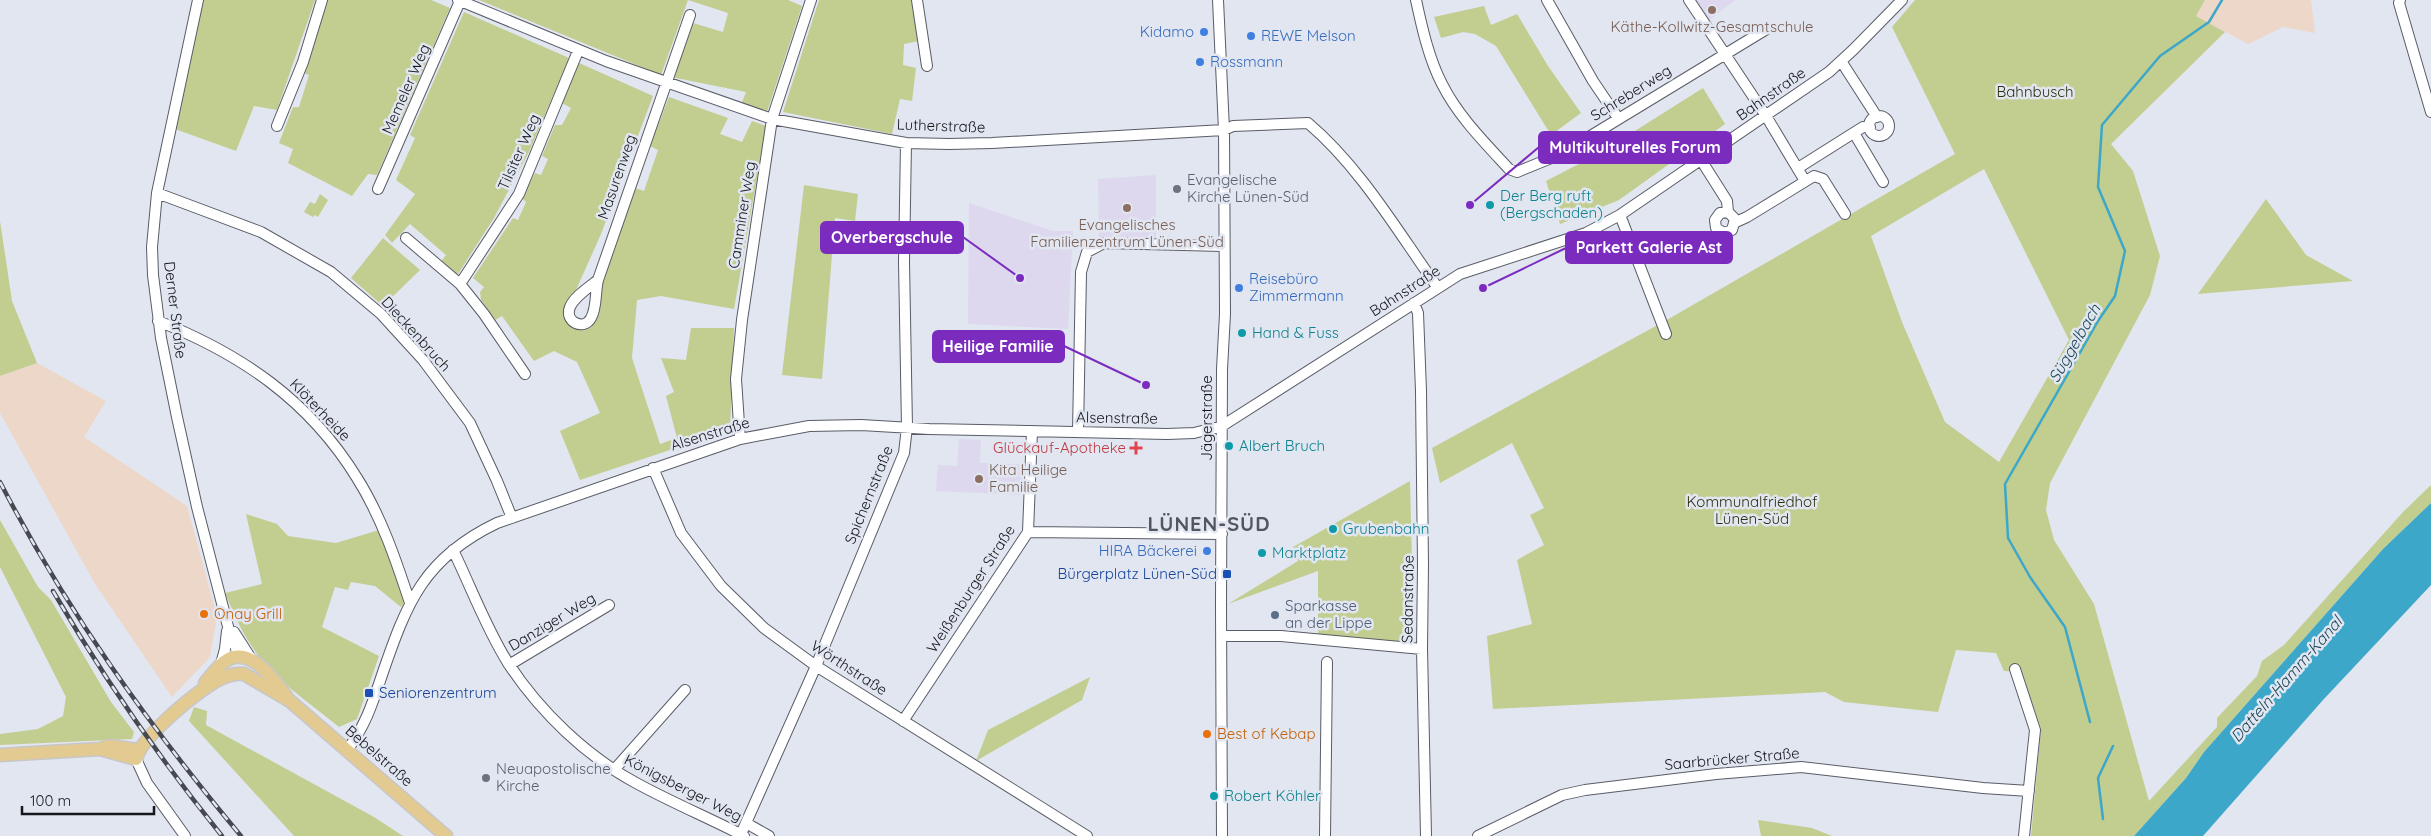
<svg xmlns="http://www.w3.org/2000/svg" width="2431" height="836" font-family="Quicksand,sans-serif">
<rect width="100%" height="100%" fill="#e1e6f1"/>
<path fill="#ecd7c9" d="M2205 0H2311L2315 33 2283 27 2248 44 2196 16Z
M37 363 106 401 84 437 187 506 217 616 210 657 172 697 95 584 0 413V376Z"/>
<path fill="#ddd8ee" d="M1695 0H1735L1708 21Z
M1156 175V238L1099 237 1098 179Z
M969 203 1053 231H1073L1068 329 968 324Z
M959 439 981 440 980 463 1022 464 1021 495 936 491 938 465 957 466Z"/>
<path fill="#c2cd90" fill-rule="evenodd" d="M202 0H315L277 110 254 106 236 151 175 129Z
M327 0H431L450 8 377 175 368 174 352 196 288 163 293 149 279 143 293 107H299L309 75 304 73Z
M479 0H788L802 6 767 112 741 105 746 92 671 77 693 23 723 32 728 13 688 0 661 75Z
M819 0H911L919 41 904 44 903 65 916 68 912 101 900 99 892 134 783 112Z
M1915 0H2205L2196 16 2225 32 2111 144 2133 171 2160 256 2150 295 2050 483 2046 510 2054 540 2094 604 2149 801 2217 727V718L2257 676 2262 661 2284 645 2403 512 2431 485V503L2383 549 2204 752 2186 778 2134 836H2031L2041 729 2022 672 2004 671 1996 653 1956 650 1938 712 1844 702 1825 692 1493 709 1487 636 1532 624 1517 560 1544 545 1530 515 1544 508 1512 443 1440 483 1432 448 1665 321 1955 154 1892 27ZM1984 169 2069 340 1999 462 1945 422 1902 322 1871 236Z
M1484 6 1491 25 1517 14 1548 66 1581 113 1551 135 1496 46 1475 34 1463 32 1441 38 1434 17Z
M464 12 569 58 529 152 494 218 456 277 440 263 446 255 410 224 392 243 385 235 415 194 396 180 415 138 410 135Z
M577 62 653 96 601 234 564 317 584 331 598 318 601 280 635 188 644 191 658 150 650 146 669 97 728 118 720 134 742 142 752 121 766 126 734 309 661 296 637 300 632 358 660 444 677 438 666 396 674 392 661 358 686 360 691 328H734L730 430 580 480 560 431 600 413 577 362 554 351 534 361 502 316 495 320 481 300 480 292 484 287 473 278 513 218 518 220 526 202 522 198 535 173 541 175 548 159 542 156 555 125H562L571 108 562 103Z
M1703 88 1725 124 1619 200 1560 224 1546 181 1600 153Z
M804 185 858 194 855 221 835 218 822 379 782 375Z
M320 194 328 200 318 217 315 215 313 217 304 212 310 202 315 204Z
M2266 199 2306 255 2353 281 2198 294Z
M0 221 12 301 37 363 0 376Z
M383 238 420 270 383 306 351 278Z
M1410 481 1414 646 1318 636V571L1228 604 1298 561 1293 547Z
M246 514 277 524 288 536 336 543 379 530 406 600 401 607 375 586 351 582 348 590 335 587 322 627 379 656 357 719 339 727C309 702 271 678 251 645 240 629 233 611 225 593L262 584Z
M0 520 38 587 51 600 111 702 134 732 132 739 0 745V734L38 729 63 716 66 697 0 567Z
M1090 677 1082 700 976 761 988 730Z
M194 707 207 711 206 725 374 817 403 836H294L189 721Z
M1758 820 1812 828 1832 836H1761Z"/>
<path fill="#3da7ca" d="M2431 503V585L2323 700 2203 836H2134L2186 778 2204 752 2383 549Z"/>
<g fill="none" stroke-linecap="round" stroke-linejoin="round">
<path stroke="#3da7ca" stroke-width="2.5" d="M2090 722 2065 627 2030 577 2008 538 2005 484 2098 321 2115 296 2125 251 2098 187 2102 125 2160 56 2209 22 2222 0
M2103 819 2098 778 2113 746"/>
<defs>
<path id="minor" d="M198 0 157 193 152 247 153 275 161 338 177 417 197 507 231 638 241 658
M458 0 606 61 772 119 906 143 949 144 992 143 1224 130 1233 126 1308 123C1361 168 1398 232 1438 288
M917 0 927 66
M1218 0 1224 130 1225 314 1222 369 1221 606 1222 836
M1416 0C1422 28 1429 59 1442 84 1458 116 1485 143 1509 169L1517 172 1561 154 1765 30
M1547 0 1593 81 1618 118
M1689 0 1766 116 1805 181
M2400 0 2399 3 2431 112
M1841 61 1877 117
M1869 126a10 10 0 1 1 20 0a10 10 0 1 1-20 0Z
M277 126 303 62 322 0
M1854 133 1883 182
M1701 160 1727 201 1728 212 1735 219 1732 230 1724 233 1716 228 1715 220 1720 213 1728 212
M1798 168 1863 127H1870
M378 189 460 1
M157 193 261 232 331 272 381 314 423 360 470 423 497 481 512 518
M1620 215 1666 334
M1736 222 1747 217 1814 176 1823 179 1845 214
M406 238 460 284 484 314 525 374
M598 280C589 287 574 297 570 307 564 322 584 331 591 318 597 308 595 292 598 280L690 15
M460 284 519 194 578 51
M1414 303 1418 313 1421 391 1423 565 1422 649 1426 836
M158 321C241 354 309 400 357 478 381 516 396 560 410 603
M1078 432 1081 272 1087 252 1104 243 1223 246
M740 439 736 379 742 320 772 119 811 0
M653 468 681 533 721 586 764 628 816 666 1087 836
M1028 532 1222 534
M453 550C471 587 486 628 508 663 540 712 587 757 638 784 673 803 709 818 744 836
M234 632 252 660
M1221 636H1281L1422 649
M221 664 225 649 227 631
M509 665 609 605
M2015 669 2035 730 2024 836
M903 721 1028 532 1032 431
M347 750C365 727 373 702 382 675 407 602 424 558 497 523L740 439 809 426 861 425 929 429 1167 434 1194 433 1222 426 1460 274 1586 233 1620 215 1829 72 1853 50 1902 0
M136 759 147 783 185 836
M614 770 685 690
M746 823 769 836
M741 834 816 666 904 453 907 427 904 262 906 143
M1325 836 1327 662
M1478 836 1562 795 1585 790 1716 774 1801 767 1983 788 2029 791"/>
<path id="major" d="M205 683C212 675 218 665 227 660 251 646 274 680 286 696
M100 749 136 759C141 737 200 688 222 678 229 675 236 673 244 674L290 701 446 836
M0 755 100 749 109 746 138 750"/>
</defs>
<use href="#minor" stroke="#585c66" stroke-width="12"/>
<use href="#major" stroke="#c7c7c8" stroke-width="15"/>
<use href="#minor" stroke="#fff" stroke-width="10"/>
<use href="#major" stroke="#e3ca91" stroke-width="12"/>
<defs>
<path id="rail" d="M0 482C68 613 147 723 241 836
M53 591C103 677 160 759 222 836"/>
</defs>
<use href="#rail" stroke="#46494f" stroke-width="4.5"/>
<use href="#rail" stroke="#e1e6f1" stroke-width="2.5" stroke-dasharray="8" stroke-linecap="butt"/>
</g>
<g fill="#8d6e63" stroke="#e1e6f1" stroke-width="2">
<circle cx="1712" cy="10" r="5"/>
<circle cx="1127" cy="208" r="5"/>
<circle cx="979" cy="479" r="5"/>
</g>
<g fill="#3f7fe0" stroke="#e1e6f1" stroke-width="2">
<circle cx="1204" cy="32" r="5"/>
<circle cx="1251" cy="36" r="5"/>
<circle cx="1200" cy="62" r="5"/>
<circle cx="1239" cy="288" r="5"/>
<circle cx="1207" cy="551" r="5"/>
</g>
<g fill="#6b7280" stroke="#e1e6f1" stroke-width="2">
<circle cx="1177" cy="189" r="5"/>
<circle cx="486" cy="778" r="5"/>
</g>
<g fill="#0f9aa8" stroke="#e1e6f1" stroke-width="2">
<circle cx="1490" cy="205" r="5"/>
<circle cx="1242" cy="333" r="5"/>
<circle cx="1229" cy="446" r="5"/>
<circle cx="1333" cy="529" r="5"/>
<circle cx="1262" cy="553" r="5"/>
<circle cx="1214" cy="796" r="5"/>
</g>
<path fill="#e0444e" stroke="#e1e6f1" stroke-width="2" d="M1133.5 440.5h5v5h5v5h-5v5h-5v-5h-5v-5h5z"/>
<g fill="#1a4fb4" stroke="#e1e6f1" stroke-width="2">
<rect x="1222" y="569" width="10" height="10" rx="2.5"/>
<rect x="364" y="688" width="10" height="10" rx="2.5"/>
</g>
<g fill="#e8710a" stroke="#e1e6f1" stroke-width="2">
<circle cx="204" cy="614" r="5"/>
<circle cx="1207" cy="734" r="5"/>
</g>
<circle fill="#5c6f8a" stroke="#e1e6f1" stroke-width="2" cx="1275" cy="615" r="5"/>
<g text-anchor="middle" stroke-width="5" stroke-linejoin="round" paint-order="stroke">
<g font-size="15" fill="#785e54" stroke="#e1e6f1">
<text x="1712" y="32">Käthe-Kollwitz-Gesamtschule</text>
<text x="1127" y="230">Evangelisches<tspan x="1127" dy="17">Familienzentrum Lünen-Süd</tspan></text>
<text x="989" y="475" text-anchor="start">Kita Heilige<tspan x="989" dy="17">Familie</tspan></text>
</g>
<g font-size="15" fill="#366cbe" stroke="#e1e6f1" text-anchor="start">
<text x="1194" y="37" text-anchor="end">Kidamo</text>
<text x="1261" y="41">REWE Melson</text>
<text x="1210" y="67">Rossmann</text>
<text x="1249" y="284">Reisebüro<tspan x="1249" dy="17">Zimmermann</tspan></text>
<text x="1197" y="556" text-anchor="end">HIRA Bäckerei</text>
</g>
<g font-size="15" fill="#15171b" stroke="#e1e6f1">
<text transform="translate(406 89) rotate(-66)" y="5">Memeler Weg</text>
<text transform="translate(1631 93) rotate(-32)" y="5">Schreberweg</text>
<text transform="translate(1771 94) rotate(-35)" y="5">Bahnstraße</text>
<text transform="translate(941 126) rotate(2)" y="5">Lutherstraße</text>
<text transform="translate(519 152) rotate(-66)" y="5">Tilsiter Weg</text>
<text transform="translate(617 177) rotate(-71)" y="5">Masurenweg</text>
<text transform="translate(742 215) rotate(-81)" y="5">Camminer Weg</text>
<text transform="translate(1405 291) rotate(-33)" y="5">Bahnstraße</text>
<text transform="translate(175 310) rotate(83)" y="5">Derner Straße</text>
<text transform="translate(416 334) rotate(48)" y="5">Dieckenbruch</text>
<text transform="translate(320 410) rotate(46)" y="5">Klöterheide</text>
<text transform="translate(1117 418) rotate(1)" y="5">Alsenstraße</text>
<text transform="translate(1207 418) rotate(-90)" y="5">Jägerstraße</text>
<text transform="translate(710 434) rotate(-17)" y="5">Alsenstraße</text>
<text transform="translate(869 495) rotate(-68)" y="5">Spichernstraße</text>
<text transform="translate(971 589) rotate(-57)" y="5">Weißenburger Straße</text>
<text transform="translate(1408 599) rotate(-89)" y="5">Sedanstraße</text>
<text transform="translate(552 622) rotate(-31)" y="5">Danziger Weg</text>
<text transform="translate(849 668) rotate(33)" y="5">Wörthstraße</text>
<text transform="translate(379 756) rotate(41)" y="5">Bebelstraße</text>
<text transform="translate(1732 759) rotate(-5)" y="5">Saarbrücker Straße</text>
<text transform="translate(683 788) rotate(27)" y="5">Königsberger Weg</text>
</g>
<g font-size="15" fill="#2b300d" stroke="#e1e6f1">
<text x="2035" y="97">Bahnbusch</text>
<text x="1752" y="507">Kommunalfriedhof<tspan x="1752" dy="17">Lünen-Süd</tspan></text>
</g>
<g font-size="15" fill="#5b616d" stroke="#e1e6f1" text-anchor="start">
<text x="1187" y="185">Evangelische<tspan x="1187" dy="17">Kirche Lünen-Süd</tspan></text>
<text x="496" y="774">Neuapostolische<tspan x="496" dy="17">Kirche</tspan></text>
</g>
<g font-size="15" fill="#0d838f" stroke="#e1e6f1" text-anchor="start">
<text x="1500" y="201">Der Berg ruft<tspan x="1500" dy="17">(Bergschaden)</tspan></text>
<text x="1252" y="338">Hand &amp; Fuss</text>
<text x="1239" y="451">Albert Bruch</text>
<text x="1343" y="534">Grubenbahn</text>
<text x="1272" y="558">Marktplatz</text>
<text x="1224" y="801">Robert Köhler</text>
</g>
<g font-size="15" fill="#be3a42" stroke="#e1e6f1" text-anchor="end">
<text x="1126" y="453">Glückauf-Apotheke</text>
</g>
<g font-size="15" fill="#164399" stroke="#e1e6f1" text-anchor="end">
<text x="1217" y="579">Bürgerplatz Lünen-Süd</text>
<text x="379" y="698" text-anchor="start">Seniorenzentrum</text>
</g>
<g font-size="15" fill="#4e5e75" stroke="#e1e6f1" text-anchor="start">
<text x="1285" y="611">Sparkasse<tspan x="1285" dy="17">an der Lippe</tspan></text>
</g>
<g font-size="15" fill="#c56008" stroke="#e1e6f1" text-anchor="start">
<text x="214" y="619">Onay Grill</text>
<text x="1217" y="739">Best of Kebap</text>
</g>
<g font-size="16" font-style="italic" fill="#1a4756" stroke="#e1e6f1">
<text transform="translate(2074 343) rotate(-60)" y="6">Süggelbach</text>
<text transform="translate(2286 679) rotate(-49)" y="6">Datteln-Hamm-Kanal</text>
</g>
<g font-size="20" font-weight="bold" letter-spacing="1" fill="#525660" stroke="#e1e6f1">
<text x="1209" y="531">LÜNEN-SÜD</text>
</g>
</g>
<path fill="none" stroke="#7b2cbf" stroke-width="2" d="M1470 205L1539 147M1020 278L963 237M1483 288L1566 248M1146 385L1064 346"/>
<g fill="#7b2cbf" stroke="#e1e6f1" stroke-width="2">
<circle cx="1470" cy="205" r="5"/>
<circle cx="1020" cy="278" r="5"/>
<circle cx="1483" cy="288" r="5"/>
<circle cx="1146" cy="385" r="5"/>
</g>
<g fill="#7b2cbf" stroke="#7b2cbf" stroke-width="2">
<rect x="1539" y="132" width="192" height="31" rx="5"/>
<rect x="821" y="222" width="142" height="31" rx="5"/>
<rect x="1566" y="232" width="166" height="31" rx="5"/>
<rect x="933" y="331" width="131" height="31" rx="5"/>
</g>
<g font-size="16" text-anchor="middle" font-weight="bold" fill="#fff">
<text x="1635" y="153">Multikulturelles Forum</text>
<text x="892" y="243">Overbergschule</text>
<text x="1649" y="253">Parkett Galerie Ast</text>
<text x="998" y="352">Heilige Familie</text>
</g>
<path d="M22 806v8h132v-8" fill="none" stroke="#15171b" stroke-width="2.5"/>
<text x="30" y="806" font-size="15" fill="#15171b" stroke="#e1e6f1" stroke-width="4" paint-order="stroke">100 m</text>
</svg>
